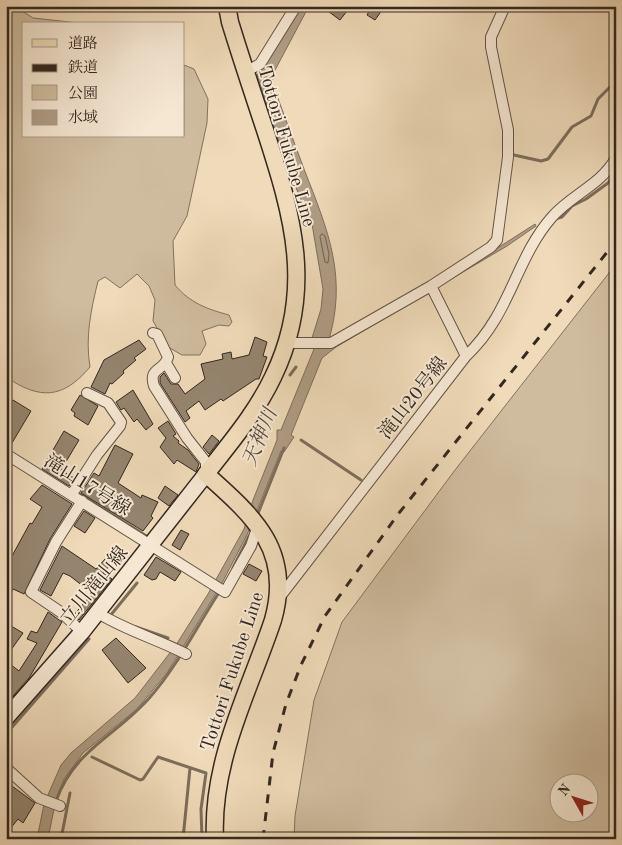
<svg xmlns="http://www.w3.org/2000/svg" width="622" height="845" font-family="'Old Standard TT','Noto Serif JP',serif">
<rect width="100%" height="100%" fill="#efdab9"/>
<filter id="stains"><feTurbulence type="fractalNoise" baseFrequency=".004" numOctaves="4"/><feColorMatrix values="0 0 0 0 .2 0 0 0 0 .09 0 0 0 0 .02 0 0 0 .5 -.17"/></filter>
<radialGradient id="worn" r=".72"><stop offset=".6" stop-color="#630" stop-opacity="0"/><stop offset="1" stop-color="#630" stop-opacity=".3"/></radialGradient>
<path fill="#cfbc9f" stroke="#81725f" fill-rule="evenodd" d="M6 6H14L33 18 88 24H24V136H184V65L194 69 208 99 207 123 187 216 173 241 175 285C190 303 207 309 229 315L232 322 229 326 219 325 202 331 206 344 200 355H182L168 347 153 321 155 300 149 286 137 274 120 288 105 277 98 281C91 310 85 337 90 367 63 399 40 400 6 377Z
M616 264V839H294L295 816 314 700 342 622 455 470ZM560 782H590V812H560Z"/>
<path fill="#af9d85" stroke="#7d6e5c" d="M298 6H309L274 72 272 83C283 111 293 140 304 169 328 231 349 278 327 346L457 274 535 224 536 226 507 246 336 347 322 358 291 435 294 437 284 452 281 451 247 535 221 585 167 673 137 709 83 753 64 779 56 799 48 839H37L44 804 61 765 71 753 135 698 176 645 208 594 244 529 253 500 277 440V430H281L314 349 312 338 321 309 323 289 312 224 289 172 257 75Z"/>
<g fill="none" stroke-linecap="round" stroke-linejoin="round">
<path stroke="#716252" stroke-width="1" d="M322 234 325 236 329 254 328 263 325 262 320 237Z"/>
<path stroke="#7d6e5c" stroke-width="3" d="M514 155 541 161 548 159 572 127 591 116 598 99 616 81
M555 219 562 217 572 206 586 199 608 183 616 171
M290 375 296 367
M301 440 361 480
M75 491 148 537
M257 516 284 448
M233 568 249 536
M112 617 110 616 137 583
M136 627 168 638
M6 734 89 639
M92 757 140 780 143 779 158 757 206 773 201 809 202 839
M56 801C75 748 117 736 151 696 178 665 197 626 220 591
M61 839 70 793
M183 839 190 768"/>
</g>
<path fill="#95856f" stroke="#33281f" d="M321 6H351L340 20Z
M372 6H385L375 20 367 15Z
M255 337 267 342 263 356 267 357 259 379H256L223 401 221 399 205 410 199 401 186 411 190 418 185 422 160 383V377L164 373 171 384H178L185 394 205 379 201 364 223 359 222 354 231 352 232 359 249 355Z
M139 340 146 349 134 358 136 360 123 371 124 373 112 384 110 383 105 394 91 387 104 360Z
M133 390 153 424 146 430 137 419 134 422 124 408 121 410 116 402Z
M80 395 98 406 88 425 74 416 75 413 71 410Z
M13 400 31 411 9 448 6 447V412Z
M168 421 176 434 173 436 179 441 178 443 188 450 199 464 196 472 177 460 174 464 160 447 166 438 158 428Z
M64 431 79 440 61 470 74 478 69 486 42 469Z
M212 435 219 441 209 454 203 447Z
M115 445 133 454 118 483 141 498 142 495 158 502 151 516 153 518 143 531 81 493 94 473 99 476Z
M42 485 72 504 50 539 24 594 13 589 6 602V554L12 556 30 523 32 524 42 507 30 499Z
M165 486 178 495 169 506 158 498Z
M84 511 95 518 85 533 74 526Z
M181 530 189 534 180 550 172 545Z
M62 546 96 569 106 558 112 563 103 573 112 579 79 620 74 615 92 593 70 576 63 573 51 596 40 590Z
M156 557 181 572 175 581 160 572 156 579 152 580 144 575Z
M249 564 262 571 256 581 243 574Z
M48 612 62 622 29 678 6 704V661L19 671 37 643 27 639 31 631 37 633Z
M6 623 23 633 6 657Z
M116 638 146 668 128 683 102 650Z
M12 786 35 803 23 823 18 819 6 834V793Z"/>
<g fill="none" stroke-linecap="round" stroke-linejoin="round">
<defs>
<path id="street" d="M245 72 260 64 296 6
M431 286 491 247 497 240 508 157V130L491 47V37L505 6
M153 333 157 334 168 357C164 372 148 367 154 386L187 438 206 462V473
M466 356C511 314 515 259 552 217 571 195 601 185 616 158
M166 363 175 378
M6 454 225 592 251 546 258 525
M72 494 97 455 120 426 121 422 108 403 87 393
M279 598 466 356 431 286 331 343H287
M98 613C125 630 157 639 186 654
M82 632 62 613 31 592 56 542 82 501
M6 768 39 798 60 806"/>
<path id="secondary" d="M6 718 82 632 206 474"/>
<path id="primary" d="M215 839C211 761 249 692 273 620 293 550 253 516 206 474 230 443 256 413 273 377 315 291 293 216 265 130 253 94 241 58 230 22L227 6"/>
</defs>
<use href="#street" stroke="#625446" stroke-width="12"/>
<use href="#secondary" stroke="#33281f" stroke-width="18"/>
<use href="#primary" stroke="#33281f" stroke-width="19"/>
<use href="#street" stroke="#f5e7d2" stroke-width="10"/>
<use href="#secondary" stroke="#f5e7d2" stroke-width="15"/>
<use href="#primary" stroke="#efdab9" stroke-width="16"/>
<path stroke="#33281f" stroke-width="3" stroke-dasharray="9 9" stroke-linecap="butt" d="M263 839 273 753 286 704 301 665 325 616 399 513 616 241"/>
</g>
<g text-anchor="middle" stroke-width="4" stroke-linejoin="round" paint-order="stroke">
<g font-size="19" fill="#33281f" stroke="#f5e7d2">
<text transform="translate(288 146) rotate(74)" y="7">Tottori Fukube Line</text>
<text transform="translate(412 397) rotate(-52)" y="7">滝山20号線</text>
<text transform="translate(88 484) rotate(32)" y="7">滝山17号線</text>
<text transform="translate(93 585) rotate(-51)" y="7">立川滝山線</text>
<text transform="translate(231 671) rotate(-72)" y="7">Tottori Fukube Line</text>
</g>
<g font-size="20" font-style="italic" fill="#584b3e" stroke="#f5e7d2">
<text transform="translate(259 437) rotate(-68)" y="7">天神川</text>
</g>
</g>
<rect width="622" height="845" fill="none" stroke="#efdab9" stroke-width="25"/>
<rect x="8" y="8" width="607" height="830" fill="none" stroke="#33281f" stroke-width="2.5"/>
<rect x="12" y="12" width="597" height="820" fill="none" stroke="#33281f"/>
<rect x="22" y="22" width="162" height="115" fill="#f5e7d2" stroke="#a79b8a"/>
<rect x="32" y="39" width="25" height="8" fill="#efdab9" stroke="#a79b8a"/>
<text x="68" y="48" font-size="15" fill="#33281f">道路</text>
<rect x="32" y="64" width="25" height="8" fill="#33281f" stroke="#a79b8a"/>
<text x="68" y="72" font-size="15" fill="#33281f">鉄道</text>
<rect x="32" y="85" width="25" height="15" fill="#cfbc9f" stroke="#a79b8a"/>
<text x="68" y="98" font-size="15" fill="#33281f">公園</text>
<rect x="32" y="110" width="25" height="15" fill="#af9d85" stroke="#a79b8a"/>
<text x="68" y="122" font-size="15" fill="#33281f">水域</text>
<g transform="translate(574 798) rotate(309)"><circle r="24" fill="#f5e7d2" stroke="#a79b8a"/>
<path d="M0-4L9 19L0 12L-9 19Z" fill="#8f2418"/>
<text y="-8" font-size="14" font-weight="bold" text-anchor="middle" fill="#33281f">N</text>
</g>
<rect width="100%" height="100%" filter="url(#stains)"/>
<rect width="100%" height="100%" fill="url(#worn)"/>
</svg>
